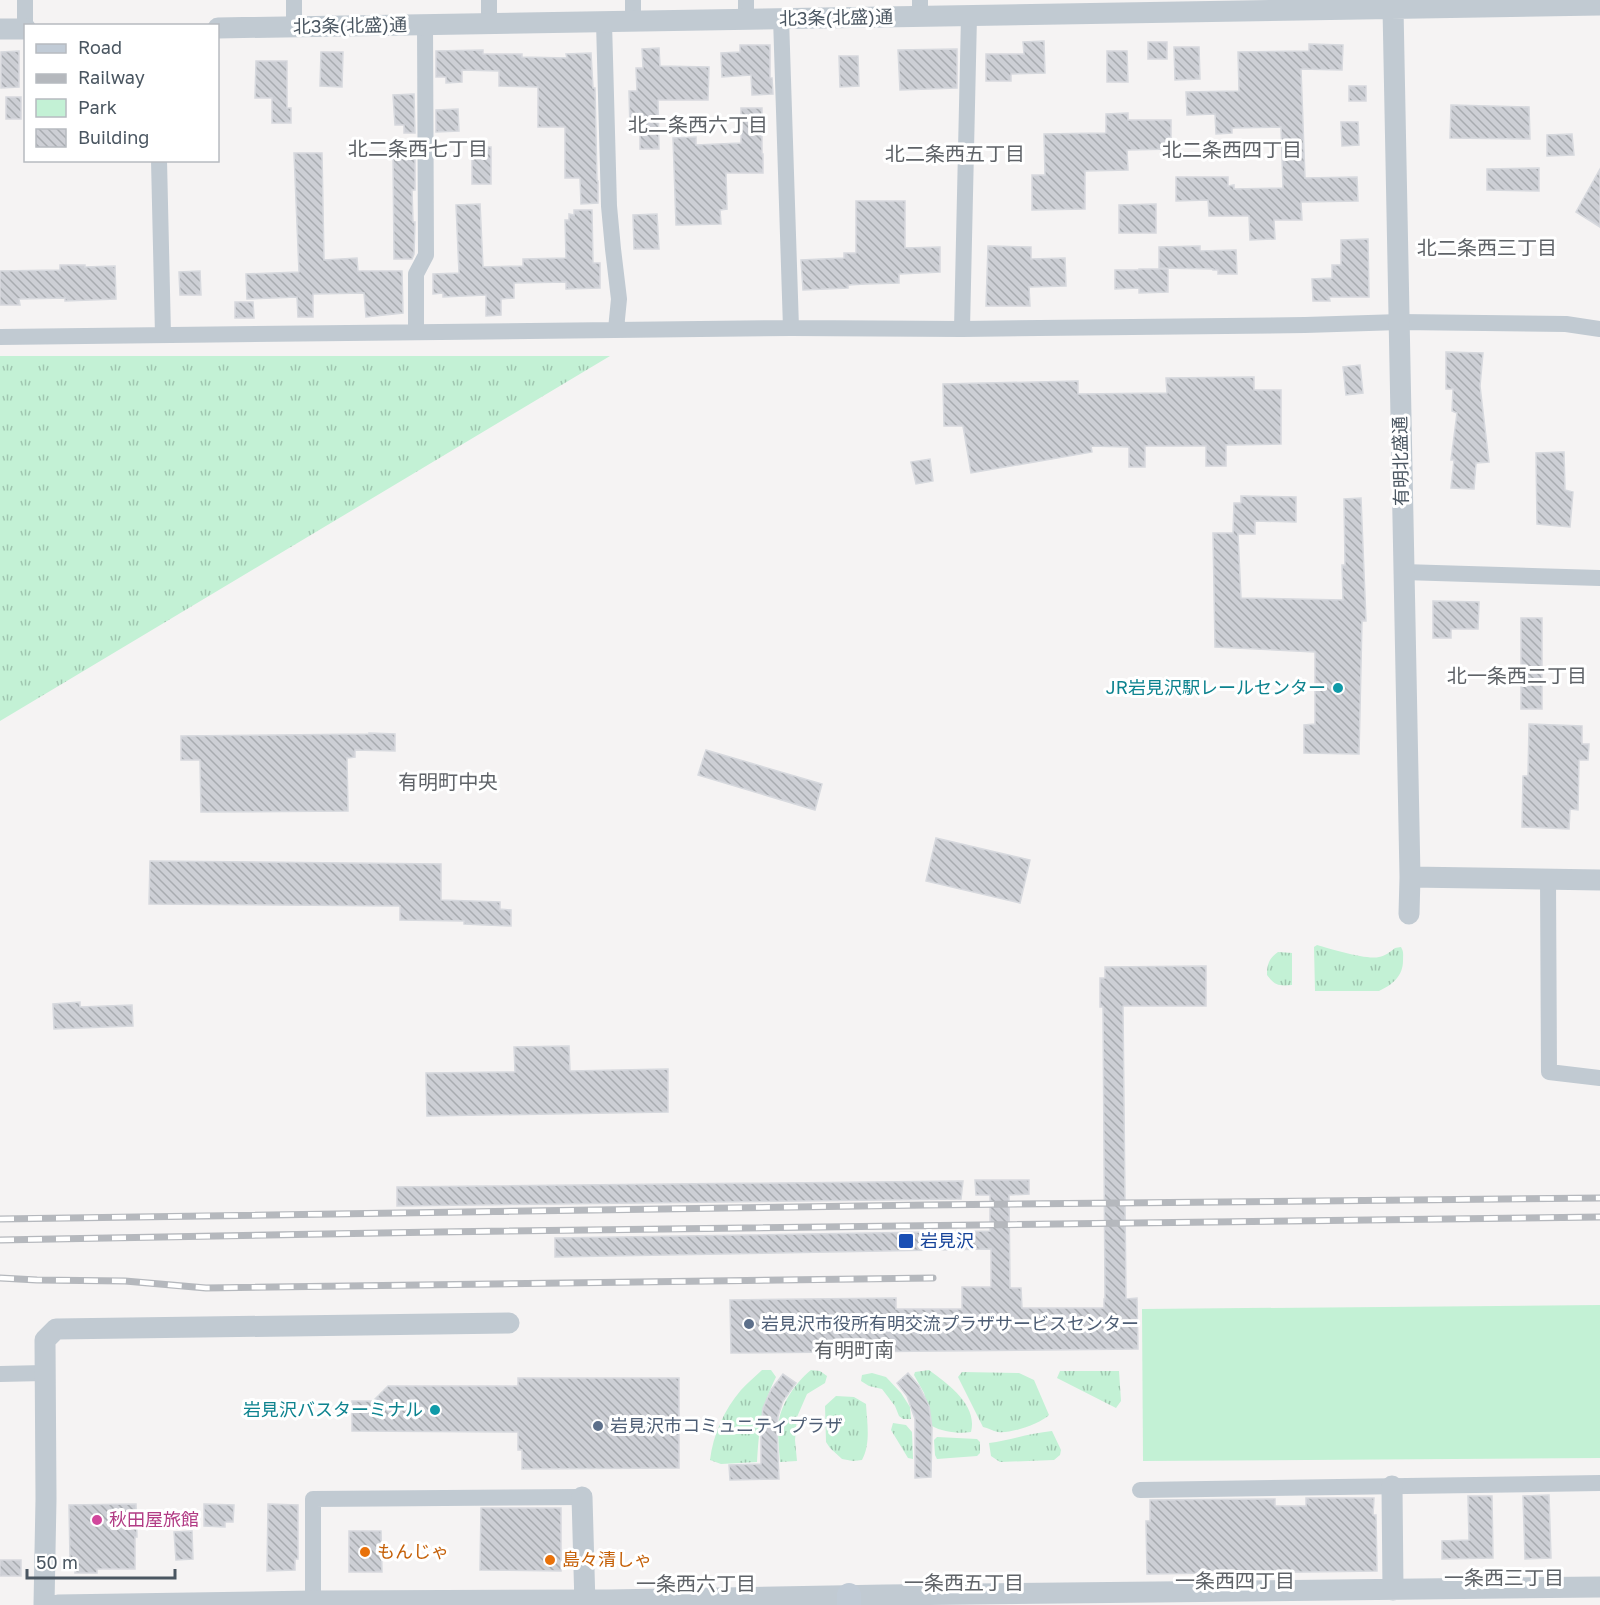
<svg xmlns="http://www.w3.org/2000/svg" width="1600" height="1605" font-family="'Golos Text','Noto Sans JP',sans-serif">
<defs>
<pattern id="grass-tufts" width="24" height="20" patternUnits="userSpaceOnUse" patternTransform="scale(1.5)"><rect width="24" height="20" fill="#c3f1d5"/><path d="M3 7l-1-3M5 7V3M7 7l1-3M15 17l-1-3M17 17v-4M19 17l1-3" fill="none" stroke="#a0c6b0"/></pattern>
<pattern id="building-back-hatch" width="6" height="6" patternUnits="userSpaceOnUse" patternTransform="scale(1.5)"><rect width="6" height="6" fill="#cdcfd5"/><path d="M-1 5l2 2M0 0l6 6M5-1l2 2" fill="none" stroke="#a8abb0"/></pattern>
</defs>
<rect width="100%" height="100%" fill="#f5f3f3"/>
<path fill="url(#grass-tufts)" d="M0 356H610L0 721Z
M1317 945C1331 949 1366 960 1379 957 1385 956 1390 952 1395 948L1401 947C1404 952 1403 955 1403 961 1403 976 1392 985 1379 991H1315L1314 947Z
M1278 952 1292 953V985C1279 986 1275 986 1267 975 1267 965 1269 958 1278 952Z
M762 1370H771L776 1377C761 1407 759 1429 757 1462L721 1464 710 1460C713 1435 724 1410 741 1390 747 1383 755 1377 762 1370Z
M811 1370 820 1371 827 1376 825 1383 807 1394 797 1417 795 1440 797 1461 780 1462C779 1450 778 1439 778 1428 779 1406 795 1383 811 1370Z
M929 1370C948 1384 978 1405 971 1432 960 1434 942 1432 932 1426L924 1393 914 1375 915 1372Z
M1060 1371H1119L1121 1401 1116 1408 1057 1378Z
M962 1372 1019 1373 1034 1380 1049 1415C1040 1424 1010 1434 998 1432 993 1431 988 1428 983 1427L958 1377Z
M872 1373 886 1377 901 1393 910 1407 911 1419H903L899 1416 895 1406 882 1389 869 1386 861 1381 862 1375Z
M836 1396 854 1397 866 1404C867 1423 871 1443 862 1460L853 1461 842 1459 830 1448 826 1442 825 1406Z
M893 1423 906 1425 912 1432 913 1459 908 1458 891 1430Z
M1052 1431 1061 1450 1060 1455 1054 1460 1000 1462 991 1456 989 1443C1010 1440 1031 1433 1052 1431Z
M937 1437 977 1439 980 1442V1453L977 1456 937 1459 935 1455 934 1440Z"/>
<path fill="#c3f1d5" d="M1600 1305V1458L1143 1461 1142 1309Z"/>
<path fill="url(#building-back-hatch)" stroke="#d7d9de" stroke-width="1.5" d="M1044 41 1045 73 1011 74V81H986V54H1024L1023 42Z
M1148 42H1167V59H1148Z
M1309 44 1343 45 1342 70 1301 69 1305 178 1357 177 1358 201 1301 202 1302 220H1274L1275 239 1250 240 1249 216H1209L1208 200 1176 201V177H1228V186L1234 185V189L1283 188 1281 127 1232 128V133L1216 134 1215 114 1187 115 1186 92 1239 91 1238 52 1309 51Z
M740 45H770V78H772L773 94 752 95 751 75 722 77 721 53 740 52Z
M1174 47H1199L1200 79 1175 80Z
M659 48 660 66 709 67 708 100H658L659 149H640V128L630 129 629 91H637L636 68H643L642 49Z
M957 49V88L900 90 898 50Z
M483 50V54H522V57L567 58 566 54 591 53 593 88H595L597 181H598V203L581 204 580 178H565V127H538V87L499 86V71L462 70V82L446 83V77H436V51Z
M19 51V87L1 88V52Z
M1107 51H1127L1128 82H1107Z
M321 52H343L342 87 320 86Z
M839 56H858L859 86 840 87Z
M256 61H287V108H291V123H272V98H255Z
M1349 86H1366V101H1349Z
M414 94 415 133H404V125H395L393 95Z
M6 97H21V119H6Z
M1451 105 1529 107 1530 139 1450 138Z
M741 108H762V154H763V173H726L727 209 720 210 721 224 676 225 673 138 696 137V145L741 143Z
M458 109 459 131 436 132V110Z
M1128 113V120H1171V149L1127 150 1128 170 1085 171V209L1032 210V175H1045L1044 134 1106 133V114Z
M1341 122H1358L1359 145 1342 146Z
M1572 134 1574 155 1547 156V135Z
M472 147H491V184H472Z
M415 151V190H412L413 222H415L414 254 412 259H394L393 152Z
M294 153H322L324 260 357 258 358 271H402L403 313 366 317 364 293 313 294V317H298L297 297 247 299 246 274 299 272Z
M1539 168V191L1487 190V169Z
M1600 169V227L1576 212Z
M856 201H905V248L940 247V272L899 274V283L865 284 848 285V288L803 290 801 260 844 258V253H856Z
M480 204 483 267 523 266V259L566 258 565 220H569V214L574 215V210H592L593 263H600V288L566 289V282L514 283V298L501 299V315L486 316V295L443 297V293L433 294V274L459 273 456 205Z
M1156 204V233H1119V205Z
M657 214 659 249H634L633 215Z
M1368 239 1369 297H1329L1330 301H1313L1312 279 1332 278V265H1341V240Z
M988 246 1031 247V259L1065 258 1066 286 1029 287 1030 306H986Z
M1200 246V251L1236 250 1237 274H1218V270H1213V269L1159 268V247Z
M60 265H85V267L115 266 116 299 65 301V298L19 299 20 305H0V271L60 270Z
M1139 269H1168V292L1139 293V288L1115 289V270H1139Z
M200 271 201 295H180L179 272Z
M235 302H253L254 318H235Z
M1446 352 1483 353 1480 386 1489 462 1476 463 1474 489 1451 488 1454 460H1451L1457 413 1452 411 1453 389H1446Z
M1360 365 1363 393 1346 395 1343 367Z
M1254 377V390H1281V444L1226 445V466H1206V446H1145V467H1129V447L1091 446 1092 452 971 473 963 426H944L943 384 1078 381V394L1167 393 1166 378Z
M1564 452 1565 490 1573 492 1570 527 1537 524 1536 453Z
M930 459 933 481 916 484 911 462Z
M1241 496 1296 497V522L1255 521V534H1238L1241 598 1343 600 1342 565H1345L1344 499 1361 498 1366 621H1362L1359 754 1304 753V725L1315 724V652L1215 647 1213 533H1233L1234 503H1241Z
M1433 601 1479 602 1478 629H1451V638H1433Z
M1521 618H1542V709H1521Z
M1529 724 1582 726V744H1589L1588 760H1579L1578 810 1570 809 1569 829 1522 827 1523 776H1528Z
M369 733 395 734V751L355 750V757L347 758 348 811 201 812 200 760H181V736L369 734Z
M706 750 822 784 815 810 698 775Z
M936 838 1030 860 1020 903 926 881Z
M150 861 441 864V900L500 902V909L511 910V926L464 924V921L400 920V906L149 904Z
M1206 966V1006H1123L1126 1299 1137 1298 1138 1349 731 1353 730 1300 896 1298V1309H962V1287H991V1249L555 1257V1238L990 1231V1195H976L975 1180H1029V1194L1009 1195 1010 1288H1021L1022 1308H1104V1299H1105L1103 1007H1100V978H1105V967Z
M80 1002V1007L132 1005 133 1026 54 1029 53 1004Z
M569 1046 570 1071 668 1069V1112L427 1116 426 1073 515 1072 514 1047Z
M963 1181 961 1199 397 1206V1187Z
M908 1373 919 1386 929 1406 932 1428 931 1477 915 1478V1419L907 1396 897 1383Z
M783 1374 796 1383 783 1401 778 1416 777 1432 779 1479 730 1480 729 1465 761 1464V1425L763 1408 771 1390Z
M518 1378H679V1468L522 1469V1450H518V1432L352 1431V1401H373L388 1386H518Z
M1549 1495 1551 1558 1525 1559 1523 1496Z
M1468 1496H1492L1493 1558 1442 1559V1541L1469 1540Z
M1306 1498H1374L1373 1515H1376L1377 1571 1147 1574 1146 1521H1150V1500L1275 1499V1506H1306Z
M136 1504 137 1537H135V1569H97V1573H75V1560H70L69 1505Z
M204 1504 234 1505 233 1522H225V1527L204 1526Z
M268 1504 298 1505V1559H295V1570L267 1571Z
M481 1508H561V1571L480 1570Z
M192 1531 193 1559 176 1560 174 1532Z
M349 1531H381L382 1572H349Z
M0 1560H21V1576H0Z"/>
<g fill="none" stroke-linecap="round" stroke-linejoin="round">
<path stroke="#c1cad2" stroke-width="16" d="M25 0V29
M294 0V27
M633 0V21
M746 0V19
M920 0V16
M781 18 791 328
M604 22 609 206 613 249 619 299 616 329
M489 24V0
M159 160 163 335
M962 329 969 16
M416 332V274L426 255 425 25
M0 337 791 328 962 329 1305 325 1400 322 1566 324 1600 329
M1403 572 1600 578
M1548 880 1549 1072 1600 1078
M0 1374 44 1373
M1140 1490 1600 1483
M313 1605V1499L582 1497"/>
<path stroke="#c1cad2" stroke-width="21" d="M1393 8 1410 877 1409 914
M218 28 1600 5
M0 29H26
M1410 877 1600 880
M1392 1486 1393 1590
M582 1497 585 1605
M44 1605 46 1499 45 1340 56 1329 509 1323
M58 1605 313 1601 609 1600 885 1595 1600 1587"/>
<path stroke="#c1cbd6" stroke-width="24" d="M849 1595V1605"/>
<defs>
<path id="rail" d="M0 1219 926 1205 1600 1198
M0 1240 437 1232 1600 1217
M0 1278 37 1280 125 1281 206 1288 933 1278"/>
</defs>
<use href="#rail" stroke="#b5b8bd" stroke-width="7"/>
<use href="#rail" stroke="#fff" stroke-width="4.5" stroke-dasharray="14" stroke-linecap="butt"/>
</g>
<g fill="#0f9aa8" stroke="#fff" stroke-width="2">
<circle cx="1338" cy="688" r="6"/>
<circle cx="435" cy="1410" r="6"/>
</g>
<rect fill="#1a4fb4" stroke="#fff" stroke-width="2" x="898" y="1233" width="16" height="16" rx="3"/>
<g fill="#5c6f8a" stroke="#fff" stroke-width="2">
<circle cx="749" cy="1324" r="6"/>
<circle cx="598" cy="1426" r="6"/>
</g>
<circle fill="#d1479c" stroke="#fff" stroke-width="2" cx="97" cy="1520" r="6"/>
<g fill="#e8710a" stroke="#fff" stroke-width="2">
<circle cx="365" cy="1552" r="6"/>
<circle cx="550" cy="1560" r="6"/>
</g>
<g text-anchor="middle" stroke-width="6" stroke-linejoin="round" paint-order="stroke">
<g font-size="18" fill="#4a5661" stroke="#fff">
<text transform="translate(836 18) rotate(-1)" y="6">北3条(北盛)通</text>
<text transform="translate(350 26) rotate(-1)" y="6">北3条(北盛)通</text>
<text transform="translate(1401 461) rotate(-91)" y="6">有明北盛通</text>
</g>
<g font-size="18" fill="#0d838f" stroke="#fff" text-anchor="end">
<text x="1326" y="694">JR岩見沢駅レールセンター</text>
<text x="423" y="1416">岩見沢バスターミナル</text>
</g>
<g font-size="18" fill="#164399" stroke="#fff" text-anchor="start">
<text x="920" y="1247">岩見沢</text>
</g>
<g font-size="18" fill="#4e5e75" stroke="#fff" text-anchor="start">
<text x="761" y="1330">岩見沢市役所有明交流プラザサービスセンター</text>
<text x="610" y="1432">岩見沢市コミュニティプラザ</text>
</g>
<g font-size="18" fill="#b23c85" stroke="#fff" text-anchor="start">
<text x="109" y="1526">秋田屋旅館</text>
</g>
<g font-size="18" fill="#c56008" stroke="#fff" text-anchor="start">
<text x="377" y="1558">もんじゃ</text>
<text x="562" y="1566">島々清しゃ</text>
</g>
<g font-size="20" fill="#5f6368" stroke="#fff">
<text x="698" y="132">北二条西六丁目</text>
<text x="418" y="156">北二条西七丁目</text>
<text x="1232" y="157">北二条西四丁目</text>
<text x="955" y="161">北二条西五丁目</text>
<text x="1487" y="255">北二条西三丁目</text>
<text x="1517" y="683">北一条西二丁目</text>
<text x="448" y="789">有明町中央</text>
<text x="854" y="1357">有明町南</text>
<text x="1504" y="1585">一条西三丁目</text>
<text x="1235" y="1588">一条西四丁目</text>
<text x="964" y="1590">一条西五丁目</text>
<text x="696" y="1591">一条西六丁目</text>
</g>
</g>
<rect x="24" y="24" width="195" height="138" fill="#ffffff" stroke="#b7bbc0" stroke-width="1.5"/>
<rect x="36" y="44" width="30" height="9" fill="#c1cbd6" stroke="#b7bbc0" stroke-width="1.5"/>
<text x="78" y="54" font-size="18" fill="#4a5661">Road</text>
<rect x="36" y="74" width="30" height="9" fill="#b5b8bd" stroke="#b7bbc0" stroke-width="1.5"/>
<text x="78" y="84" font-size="18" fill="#4a5661">Railway</text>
<rect x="36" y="99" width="30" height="18" fill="#c3f1d5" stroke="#b7bbc0" stroke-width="1.5"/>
<text x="78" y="114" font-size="18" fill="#4a5661">Park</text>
<rect x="36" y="129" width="30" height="18" fill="url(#building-back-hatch)" stroke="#b7bbc0" stroke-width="1.5"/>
<text x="78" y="144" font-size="18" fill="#4a5661">Building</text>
<path d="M27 1569v9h148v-9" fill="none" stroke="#4a5661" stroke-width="3"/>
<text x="36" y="1569" font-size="18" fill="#4a5661" stroke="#ffffff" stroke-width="4.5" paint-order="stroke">50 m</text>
</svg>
